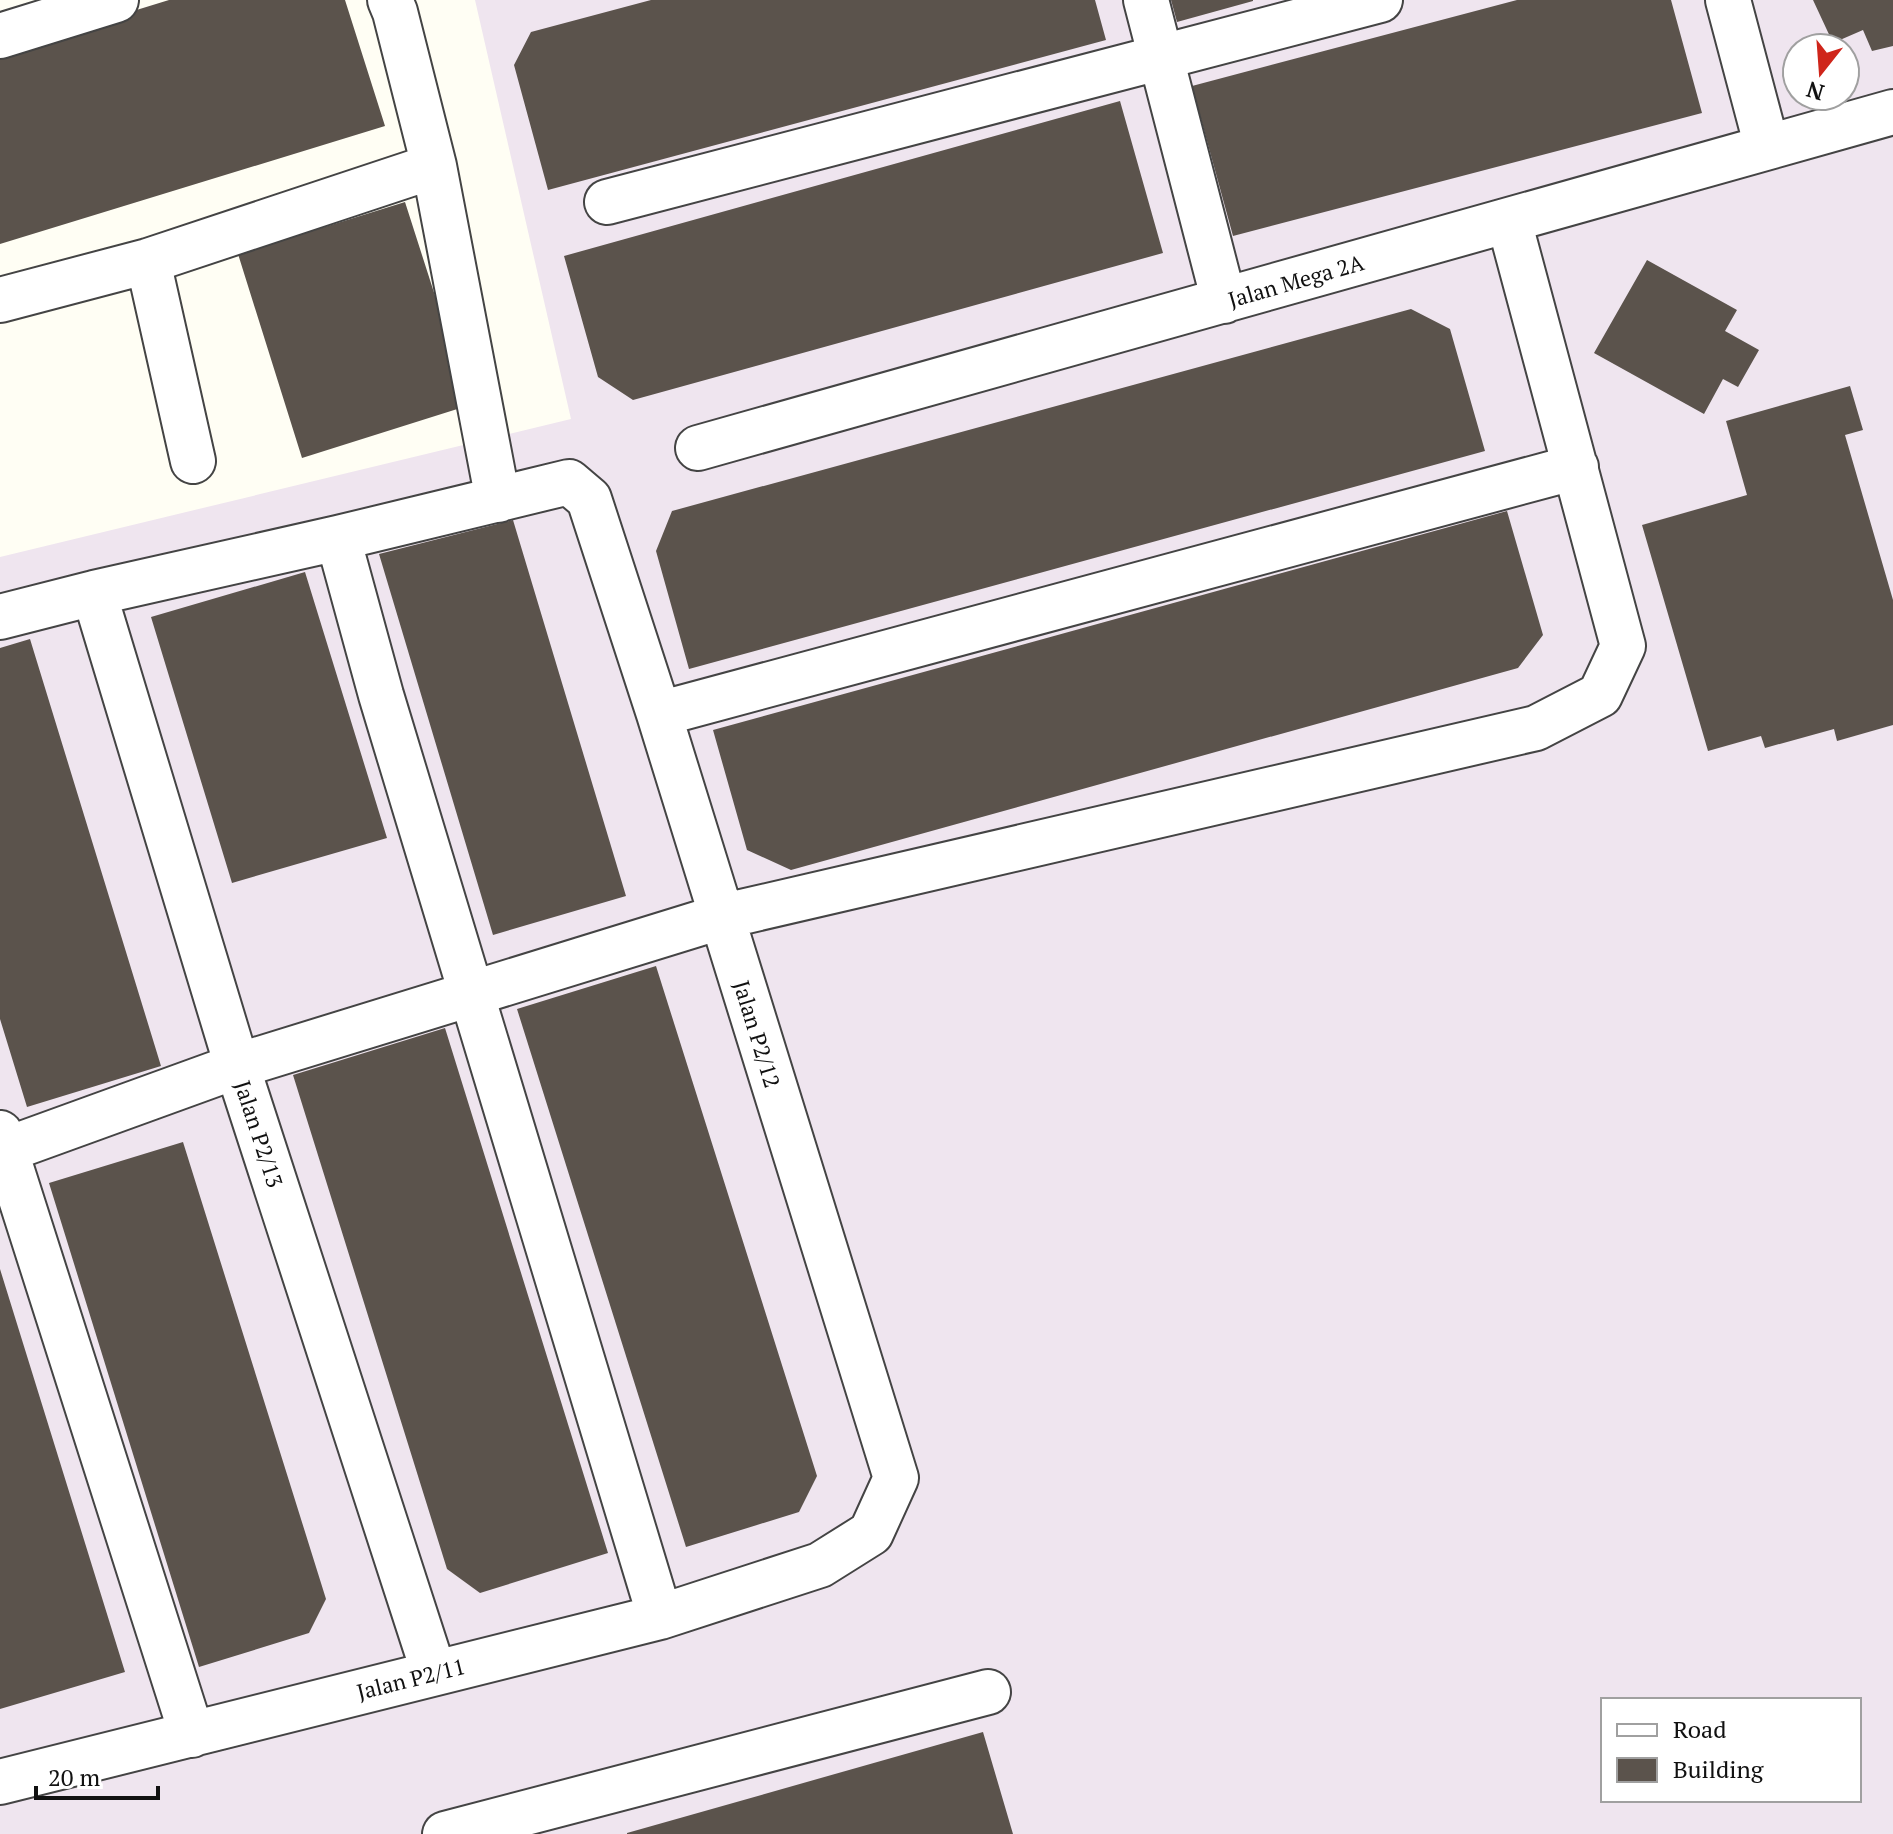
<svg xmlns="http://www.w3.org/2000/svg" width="1893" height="1834" font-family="'PT Serif',serif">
<rect width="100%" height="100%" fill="#fffef4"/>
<path fill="#efe5ef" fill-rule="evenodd" d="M475 0H1893V1834H0V557L571 419ZM1797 48H1845V96H1797ZM1603 1700H1859V1800H1603Z"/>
<path fill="#5b534c" d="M169 0H345L385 126 0 244V52Z
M651 0H1095L1106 40 548 190 514 65 531 32Z
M1171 0H1253V1L1177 22Z
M1517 0H1671L1702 113 1233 236 1192 86Z
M1813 0H1893V46L1872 51 1863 30 1833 43Z
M1120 101 1163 253 633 400 598 377 564 256Z
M405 202 470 405 302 458 238 254Z
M1647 260 1737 310 1725 331 1759 350 1738 387 1723 379 1704 414 1594 353Z
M1411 309 1450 329 1485 451 689 669 656 551 672 511Z
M1850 386 1863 430 1845 435 1893 600V725L1837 741 1834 729 1765 748 1761 736 1708 751 1642 525 1747 495 1726 421Z
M1507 511 1543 635 1518 668 791 870 747 850 713 730Z
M513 520 626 896 493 935 379 554Z
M305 572 387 838 232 883 151 617Z
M30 639 161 1066 27 1107 0 1019V648Z
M656 966 817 1476 799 1512 686 1547 517 1009Z
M445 1028 608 1553 480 1593 447 1569 293 1075Z
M183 1142 326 1599 309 1633 199 1667 49 1183Z
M0 1269 125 1672 0 1709Z
M983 1732 1013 1834H627V1833Z"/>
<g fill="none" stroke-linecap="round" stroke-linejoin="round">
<defs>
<path id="minor" d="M390 0 395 12 434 166 498 500
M1146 0 1224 301
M1728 0 1767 147
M0 36 116 0
M607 202 1380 0
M148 261 193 461
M0 300 148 261 434 166
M698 448 1893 112
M338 538 381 695 660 1617
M94 593 237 1066 434 1673
M0 617 94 593 338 538 569 482 589 499 659 714 896 1478 871 1533 820 1565 660 1617 0 1782
M659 714 1576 467
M0 1133 192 1735
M0 1152 237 1066 720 917 1536 728 1600 695 1623 646 1509 221
M445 1834 988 1692"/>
</defs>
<use href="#minor" stroke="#444" stroke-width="48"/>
<use href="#minor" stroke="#fff" stroke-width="44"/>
</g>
<g text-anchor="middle" stroke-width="8" stroke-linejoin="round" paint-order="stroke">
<g font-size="22" fill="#111" stroke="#fff">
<text transform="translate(1296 281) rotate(-16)" y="8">Jalan Mega 2A</text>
<text transform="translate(757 1034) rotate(73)" y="8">Jalan P2/12</text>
<text transform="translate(259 1134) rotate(72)" y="8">Jalan P2/13</text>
<text transform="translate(411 1679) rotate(-14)" y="8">Jalan P2/11</text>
</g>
</g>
<rect x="1601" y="1698" width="260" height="104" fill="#ffffff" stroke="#a0a0a0" stroke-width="2"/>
<rect x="1617" y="1724" width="40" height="12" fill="#ffffff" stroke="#a0a0a0" stroke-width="2"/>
<text x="1673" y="1738" font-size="24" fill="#111111">Road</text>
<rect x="1617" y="1758" width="40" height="24" fill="#5b534c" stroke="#a0a0a0" stroke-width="2"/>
<text x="1673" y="1778" font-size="24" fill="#111111">Building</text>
<g transform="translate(1821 72) rotate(197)"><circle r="38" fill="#ffffff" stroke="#a0a0a0" stroke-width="2"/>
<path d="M0-6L14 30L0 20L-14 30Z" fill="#cf251a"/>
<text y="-12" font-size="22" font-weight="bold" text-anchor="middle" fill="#111111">N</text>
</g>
<path d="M36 1786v12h122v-12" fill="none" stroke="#111111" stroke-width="4"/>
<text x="48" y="1786" font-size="24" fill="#111111" stroke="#ffffff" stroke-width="6" paint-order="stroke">20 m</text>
</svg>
